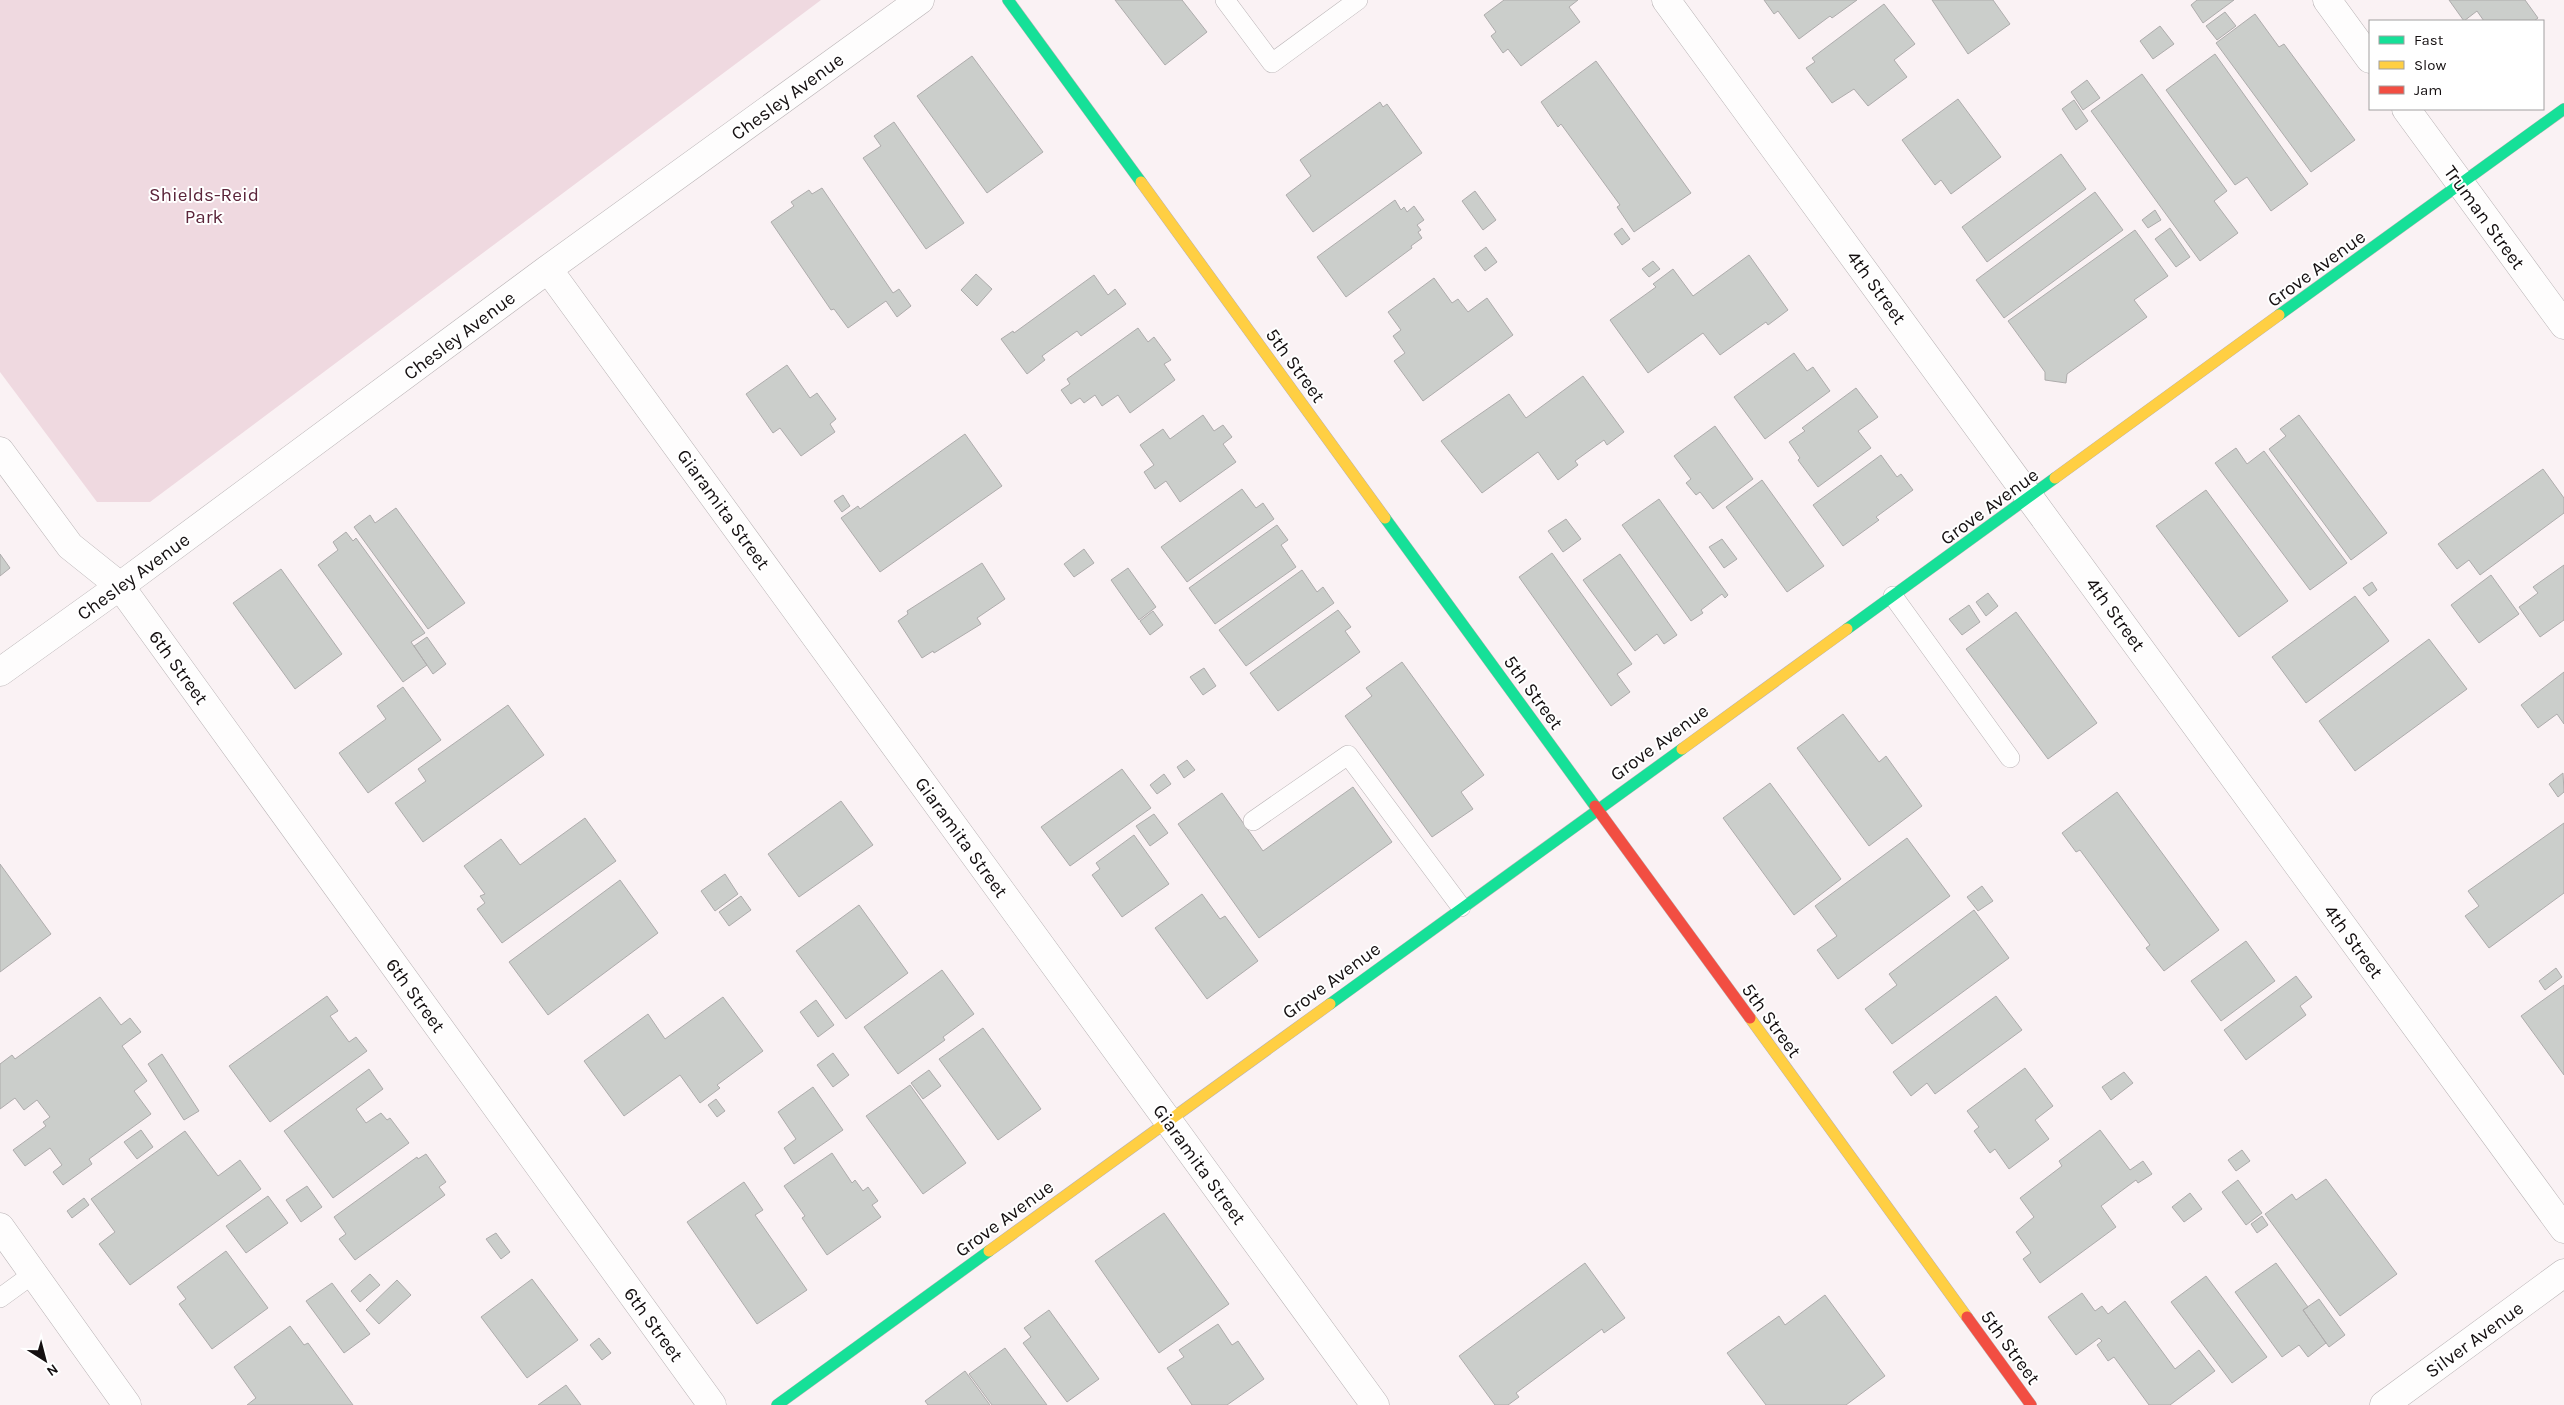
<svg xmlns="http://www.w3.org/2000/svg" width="2564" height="1405" font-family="Karla,sans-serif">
<rect width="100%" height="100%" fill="#faf2f4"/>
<path fill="#efd9e0" d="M0 0H821L150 502H97L0 372Z"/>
<path fill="#cbcecb" stroke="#aeacac" d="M1115 0H1182L1207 32 1165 65Z
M1504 0H1578L1569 7 1580 22 1521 66 1508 49 1503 53 1491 36 1496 32 1484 15Z
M1764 0H1857L1832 18 1830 16 1799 39 1778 11 1774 14Z
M1932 0H1993L2010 24 1968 54Z
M2197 0H2234L2203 23 2191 5Z
M2449 0H2525L2538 18 2534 21H2484L2477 11 2464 21Z
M1884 4 1915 44 1894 60 1907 77 1868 106 1854 89 1832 103 1806 68 1815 62 1812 58Z
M2225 12 2236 26 2217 40 2206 26Z
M2255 14 2279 47 2284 44 2355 140 2311 172 2216 43Z
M2160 26 2174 44 2153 59 2140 41Z
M2215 54 2308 184 2271 211 2247 177 2235 185 2166 90Z
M972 56 1043 152 987 193 917 96Z
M1596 61 1691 193 1634 232 1617 207 1620 205 1561 124 1558 127 1541 102Z
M2142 74 2227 191 2214 201 2238 233 2200 261 2091 111Z
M2087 80 2100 98 2083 110 2071 92Z
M1958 99 2001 157 1951 194 1941 180 1935 185 1902 140Z
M2074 100 2088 121 2076 130 2062 109Z
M1380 102 1383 107 1387 104 1422 153 1313 232 1286 195 1311 176 1300 160Z
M894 122 964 223 926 249 863 158 881 146 874 136Z
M2061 154 2086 189 1987 262 1962 227Z
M822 188 893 293 899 289 911 306 897 317 886 301 848 328 834 309 831 310 771 222 794 206 791 202 809 190 812 194Z
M1475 191 1496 220 1483 230 1462 201Z
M2095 192 2123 230 2004 318 1976 280Z
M1395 200 1401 210 1404 207 1407 212 1414 206 1424 220 1417 225 1421 230 1418 232 1422 238 1411 246 1412 248 1346 297 1317 257Z
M2155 210 2161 220 2148 228 2142 220Z
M1622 228 1630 239 1622 245 1614 234Z
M2170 228 2190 257 2176 267 2155 239Z
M2135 230 2168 276 2134 300 2147 317 2067 374 2066 383 2045 380V372L2008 321Z
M1486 247 1497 262 1485 271 1474 256Z
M1749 255 1788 310 1768 325 1766 322 1720 355 1703 333 1648 373 1610 320 1656 287 1653 284 1673 269 1693 296Z
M1653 261 1660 269 1649 277 1642 269Z
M976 274 992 289 977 306 961 290Z
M1094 275 1108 295 1115 289 1126 304 1081 336 1077 331 1042 356 1045 360 1027 374 1001 339 1013 331 1014 333Z
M1434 278 1452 303 1458 299 1468 312 1487 298 1513 335 1423 401 1394 361 1405 353 1393 336 1401 330 1388 312Z
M1138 328 1148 342 1154 337 1171 360 1164 364 1175 380 1130 413 1118 395 1102 406 1095 395 1084 403 1080 398 1071 404 1061 390 1070 384 1067 379Z
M1794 353 1807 371 1813 367 1830 391 1765 439 1734 397Z
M787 365 810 398 817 393 836 419 830 424 835 432 801 456 780 428 773 433 746 394Z
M1583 376 1624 432 1607 445 1604 440 1575 461 1578 465 1558 480 1538 452 1482 493 1441 441 1509 394 1526 418Z
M1856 388 1878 417 1858 431 1871 448 1818 487 1798 460 1800 458 1789 442 1805 431 1802 428Z
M1203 415 1214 431 1223 425 1232 437 1223 444 1236 462 1180 502 1166 481 1155 489 1144 472 1154 465 1140 445 1163 429 1170 439Z
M2299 415 2387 533 2351 560 2269 449 2286 436 2280 429Z
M1715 426 1753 479 1713 509 1700 492 1696 495 1686 483 1691 479 1674 456Z
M965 434 1002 486 880 572 841 518 858 506 860 509Z
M2236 448 2247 464 2264 451 2347 563 2310 590 2215 463Z
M1881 455 1897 477 1901 474 1913 490 1876 517 1879 520 1843 546 1813 505Z
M2543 469 2564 498V513L2480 575 2469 560 2457 569 2438 544Z
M1762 480 1824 566 1787 592 1726 507Z
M1242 489 1256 508 1263 503 1274 519 1187 582 1161 547Z
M2206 490 2288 601 2239 637 2156 526Z
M843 495 850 506 842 512 834 501Z
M1659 499 1728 595 1725 598 1722 594 1701 610 1703 613 1691 621 1622 525Z
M396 508 465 603 428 629 354 527 370 515 375 523Z
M1566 519 1581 539 1563 552 1548 531Z
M1277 525 1288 540 1281 545 1296 567 1215 624 1189 588Z
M346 532 353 541 356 538 425 633 411 642 427 665 403 682 318 565 338 550 333 542Z
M1722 539 1737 559 1724 568 1709 547Z
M1084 549 1094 563 1074 577 1064 564Z
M1552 553 1632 664 1617 674 1630 692 1611 706 1519 577Z
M0 554 10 568 0 576Z
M1620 554 1677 635 1664 644 1657 634 1635 651 1583 580Z
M982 563 1005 599 977 618 981 624 934 653 933 651 922 658 898 621 908 614 907 611Z
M2564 565V620L2540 637 2519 607 2538 593 2533 587Z
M1128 568 1156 607 1139 620 1111 580Z
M281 569 342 654 295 689 233 603Z
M1302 570 1317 592 1323 587 1334 603 1246 666 1219 630Z
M2491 575 2519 614 2479 643 2451 605Z
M2372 582 2377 590 2369 596 2363 588Z
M1988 593 1998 606 1986 616 1976 602Z
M2355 596 2389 641 2306 703 2272 657Z
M1969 605 1980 622 1962 635 1949 619Z
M1338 610 1351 627 1345 631 1360 652 1278 711 1250 673Z
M1153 611 1163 625 1150 635 1140 621Z
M2016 612 2097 723 2048 759 1966 649Z
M427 637 446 664 433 674 414 646Z
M2429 639 2467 689 2355 771 2319 721Z
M1402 662 1484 775 1461 792 1473 809 1432 837 1345 716 1372 696 1366 688Z
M1204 668 1216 686 1203 695 1190 677Z
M2564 672V724L2557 714 2538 728 2521 705Z
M403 687 441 740 368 793 339 753 386 719 377 706Z
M508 705 544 755 423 842 395 803 426 781 418 769Z
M1843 714 1879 762 1886 756 1922 806 1869 846 1797 748Z
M1187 760 1195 770 1184 778 1177 767Z
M1122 769 1151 808 1070 866 1041 827Z
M2563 773 2564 792 2558 797 2549 784Z
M1164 774 1171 784 1157 794 1150 785Z
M1770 783 1841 879 1794 915 1723 818Z
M1353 787 1392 842 1259 938 1178 824 1222 793 1263 851Z
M2117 792 2219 930 2164 971 2146 948 2150 945 2080 850 2076 852 2062 833Z
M841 801 873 845 799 897 768 854Z
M1154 814 1168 833 1150 846 1136 826Z
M585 818 616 861 502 943 477 909 485 903 480 896 485 894 464 866 501 839 520 865Z
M2564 823V893L2489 948 2465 916 2479 906 2468 891Z
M1134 835 1169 884 1122 917 1092 875 1100 869 1096 863Z
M1907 838 1950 896 1838 979 1817 950 1837 936 1815 906Z
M0 864 51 934 0 972Z
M725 874 738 894 715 911 701 891Z
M620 880 658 933 548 1015 509 962Z
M1982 886 1993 901 1978 911 1967 897Z
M1202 894 1220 919 1225 916 1258 961 1207 999 1155 928Z
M741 896 751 910 729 926 719 912Z
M859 905 908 973 846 1019 796 951Z
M1974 910 2009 958 1892 1044 1865 1009 1897 985 1889 974Z
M2246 941 2275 981 2221 1021 2191 981Z
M2556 968 2562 977 2545 990 2539 981Z
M942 970 974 1014 943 1037 945 1040 898 1074 864 1027Z
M2296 976 2312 997 2300 1006 2306 1015 2246 1060 2224 1030Z
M2564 985V1075L2521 1016Z
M327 996 338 1011 330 1016 349 1042 356 1037 367 1051 270 1122 229 1066Z
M1996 996 2022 1030 1935 1094 1927 1083 1911 1096 1893 1072Z
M100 997 121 1025 130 1018 141 1032 122 1046 147 1081 134 1091 151 1114 89 1159 92 1164 63 1185 53 1172 62 1165 50 1148 25 1166 13 1150 46 1126 43 1122 50 1117 37 1100 24 1110 15 1098 0 1109V1064L12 1055 15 1059Z
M723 997 763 1051 717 1085 720 1088 700 1103 680 1075 624 1116 584 1061 648 1014 665 1039Z
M816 1000 834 1025 818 1037 800 1012Z
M983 1028 1041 1109 998 1140 939 1059Z
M833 1053 849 1075 833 1087 817 1065Z
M162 1054 199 1111 184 1120 148 1064Z
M2025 1068 2053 1106 2035 1120 2049 1139 2009 1169 1995 1149 1990 1153 1974 1131 1979 1127 1967 1111Z
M369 1069 383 1089 356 1109 366 1123 381 1113 387 1120 390 1118 409 1143 333 1198 284 1131Z
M929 1070 941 1086 923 1099 911 1083Z
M2124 1072 2133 1083 2111 1100 2102 1087Z
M910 1085 966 1163 923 1194 866 1116Z
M813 1087 843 1130 794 1164 784 1148 796 1139 778 1112Z
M716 1099 725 1111 717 1117 708 1105Z
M141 1130 153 1147 137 1159 124 1142Z
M2100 1130 2130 1170 2143 1161 2152 1174 2138 1183 2136 1180 2101 1206 2116 1227 2040 1283 2023 1259 2031 1253 2016 1232 2034 1217 2020 1198 2062 1166 2059 1161Z
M185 1131 218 1176 240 1160 261 1189 130 1285 99 1244 115 1232 91 1199Z
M2242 1150 2250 1161 2236 1171 2228 1160Z
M832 1153 852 1183 855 1180 863 1191 868 1187 878 1201 872 1205 881 1217 827 1255 802 1218 805 1216 784 1186Z
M426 1154 446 1182 439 1187 445 1195 355 1260 339 1239 346 1234 334 1217 417 1157 418 1159Z
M2326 1179 2397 1274 2340 1316 2265 1214 2292 1194 2296 1200Z
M2238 1180 2262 1213 2246 1225 2222 1192Z
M744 1182 763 1210 755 1215 807 1290 757 1324 687 1222Z
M307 1186 322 1207 301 1222 286 1200Z
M2190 1193 2202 1209 2184 1222 2172 1207Z
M268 1196 288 1223 246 1253 226 1226Z
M84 1198 89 1205 72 1218 67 1211Z
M1164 1213 1229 1304 1159 1353 1095 1261Z
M2262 1216 2268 1225 2257 1233 2251 1224Z
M496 1233 510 1252 501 1259 486 1239Z
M226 1251 268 1308 212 1349 179 1304 186 1299 177 1287Z
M1585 1263 1625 1318 1604 1333 1602 1329 1516 1393 1519 1397 1508 1405H1495L1459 1356Z
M2276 1263 2308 1307 2303 1310 2326 1343 2308 1357 2299 1345 2282 1357 2235 1292Z
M370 1274 380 1285 360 1302 351 1291Z
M2206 1276 2267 1357 2232 1383 2171 1302Z
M532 1279 578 1340 527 1378 481 1317Z
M397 1280 411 1295 379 1324 366 1310Z
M332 1283 370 1334 344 1353 306 1301Z
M2082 1293 2095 1311 2102 1306 2108 1314 2125 1301 2175 1369 2199 1350 2215 1371 2170 1405H2149L2114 1357 2108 1361 2097 1345 2102 1341 2099 1338 2076 1355 2048 1317Z
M1825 1295 1885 1376 1846 1405H1766L1727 1353 1779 1316 1785 1325Z
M2319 1299 2345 1335 2329 1347 2303 1310Z
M1049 1310 1099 1379 1067 1402 1023 1343 1031 1337 1024 1328Z
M1218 1324 1232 1345 1238 1341 1264 1379 1227 1405H1192L1167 1368 1184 1357 1179 1350Z
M290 1326 304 1345 308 1343 353 1405H247L256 1398 234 1367Z
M599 1338 611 1353 602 1360 590 1345Z
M1005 1348 1047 1405H992L969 1374Z
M965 1371 990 1405H928L925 1401Z
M566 1385 581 1405H538Z"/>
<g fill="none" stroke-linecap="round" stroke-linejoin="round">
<defs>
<path id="lane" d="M1225 0 1272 63 1358 0
M1893 596 2010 758
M1253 821 1348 755 1461 907
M0 1298 33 1274"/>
<path id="street" d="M1666 0 2564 1229
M2327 0 2370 59
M2406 109 2564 325
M548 269 1375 1405
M0 451 70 546 120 586 712 1405
M0 672 120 586 548 269 920 0
M0 1227 127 1405
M2384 1405 2564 1273"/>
<path id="fast" d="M1008 0 1141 182
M2279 315 2564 109
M1385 518 1595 806
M1847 629 2055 478
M1330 1004 1682 749
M777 1405 989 1251"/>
<path id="slow" d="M1141 182 1385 518
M2055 478 2279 315
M1682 749 1847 629
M1750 1018 1967 1317
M989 1251 1330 1004"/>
<path id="jam" d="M1595 806 1750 1018
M1967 1317 2031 1405"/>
</defs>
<use href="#lane" stroke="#b8b2b4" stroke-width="20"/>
<use href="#street" stroke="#b8b2b4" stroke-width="29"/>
<use href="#fast" stroke="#b8b2b4" stroke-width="12"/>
<use href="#slow" stroke="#b8b2b4" stroke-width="12"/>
<use href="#jam" stroke="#b8b2b4" stroke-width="12"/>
<use href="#lane" stroke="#fefdfd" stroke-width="19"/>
<use href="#street" stroke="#fefdfd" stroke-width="28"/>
<use href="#fast" stroke="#16e098" stroke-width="11"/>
<use href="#slow" stroke="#ffcf43" stroke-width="11"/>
<use href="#jam" stroke="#f24e42" stroke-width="11"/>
</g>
<g text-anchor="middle" stroke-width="4" stroke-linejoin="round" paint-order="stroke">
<g font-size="19" fill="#151011" stroke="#fff">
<text transform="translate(787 96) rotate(-36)" y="7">Chesley Avenue</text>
<text transform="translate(2485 217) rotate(54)" y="7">Truman Street</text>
<text transform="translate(2316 268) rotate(-36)" y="7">Grove Avenue</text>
<text transform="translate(1877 287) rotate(54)" y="7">4th Street</text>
<text transform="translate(459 335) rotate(-37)" y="7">Chesley Avenue</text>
<text transform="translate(1296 365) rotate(54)" y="7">5th Street</text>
<text transform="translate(1989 506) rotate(-36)" y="7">Grove Avenue</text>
<text transform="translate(724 509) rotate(54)" y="7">Giaramita Street</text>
<text transform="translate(133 576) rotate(-36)" y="7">Chesley Avenue</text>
<text transform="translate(2116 614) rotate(54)" y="7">4th Street</text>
<text transform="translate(179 667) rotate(54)" y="7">6th Street</text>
<text transform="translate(1534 692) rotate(54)" y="7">5th Street</text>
<text transform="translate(1659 742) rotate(-36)" y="7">Grove Avenue</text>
<text transform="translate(962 837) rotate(54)" y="7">Giaramita Street</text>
<text transform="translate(2354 941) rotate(54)" y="7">4th Street</text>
<text transform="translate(1331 980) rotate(-36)" y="7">Grove Avenue</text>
<text transform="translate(416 995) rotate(54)" y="7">6th Street</text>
<text transform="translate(1772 1020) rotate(54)" y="7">5th Street</text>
<text transform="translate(1200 1164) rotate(54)" y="7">Giaramita Street</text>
<text transform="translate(1004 1218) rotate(-36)" y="7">Grove Avenue</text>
<text transform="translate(654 1324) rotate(54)" y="7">6th Street</text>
<text transform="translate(2474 1339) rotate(-36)" y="7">Silver Avenue</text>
<text transform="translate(2011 1347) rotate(54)" y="7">5th Street</text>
</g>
<g font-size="19" fill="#5b253a" stroke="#fff">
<text x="204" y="201">Shields-Reid<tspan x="204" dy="22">Park</tspan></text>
</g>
</g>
<rect x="2369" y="20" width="175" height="90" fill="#ffffff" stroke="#a19fa0"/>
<rect x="2379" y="36" width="25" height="8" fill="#16e098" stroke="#a19fa0"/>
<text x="2414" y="45" font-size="15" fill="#151011">Fast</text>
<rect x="2379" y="61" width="25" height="8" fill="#ffcf43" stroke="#a19fa0"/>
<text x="2414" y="70" font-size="15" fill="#151011">Slow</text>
<rect x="2379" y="86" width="25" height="8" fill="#f24e42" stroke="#a19fa0"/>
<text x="2414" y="95" font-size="15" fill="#151011">Jam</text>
<g transform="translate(45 1360) rotate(144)" stroke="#ffffff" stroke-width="4" paint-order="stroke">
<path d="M0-4L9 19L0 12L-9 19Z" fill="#151011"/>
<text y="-8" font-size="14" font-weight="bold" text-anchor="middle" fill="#151011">N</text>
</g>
</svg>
